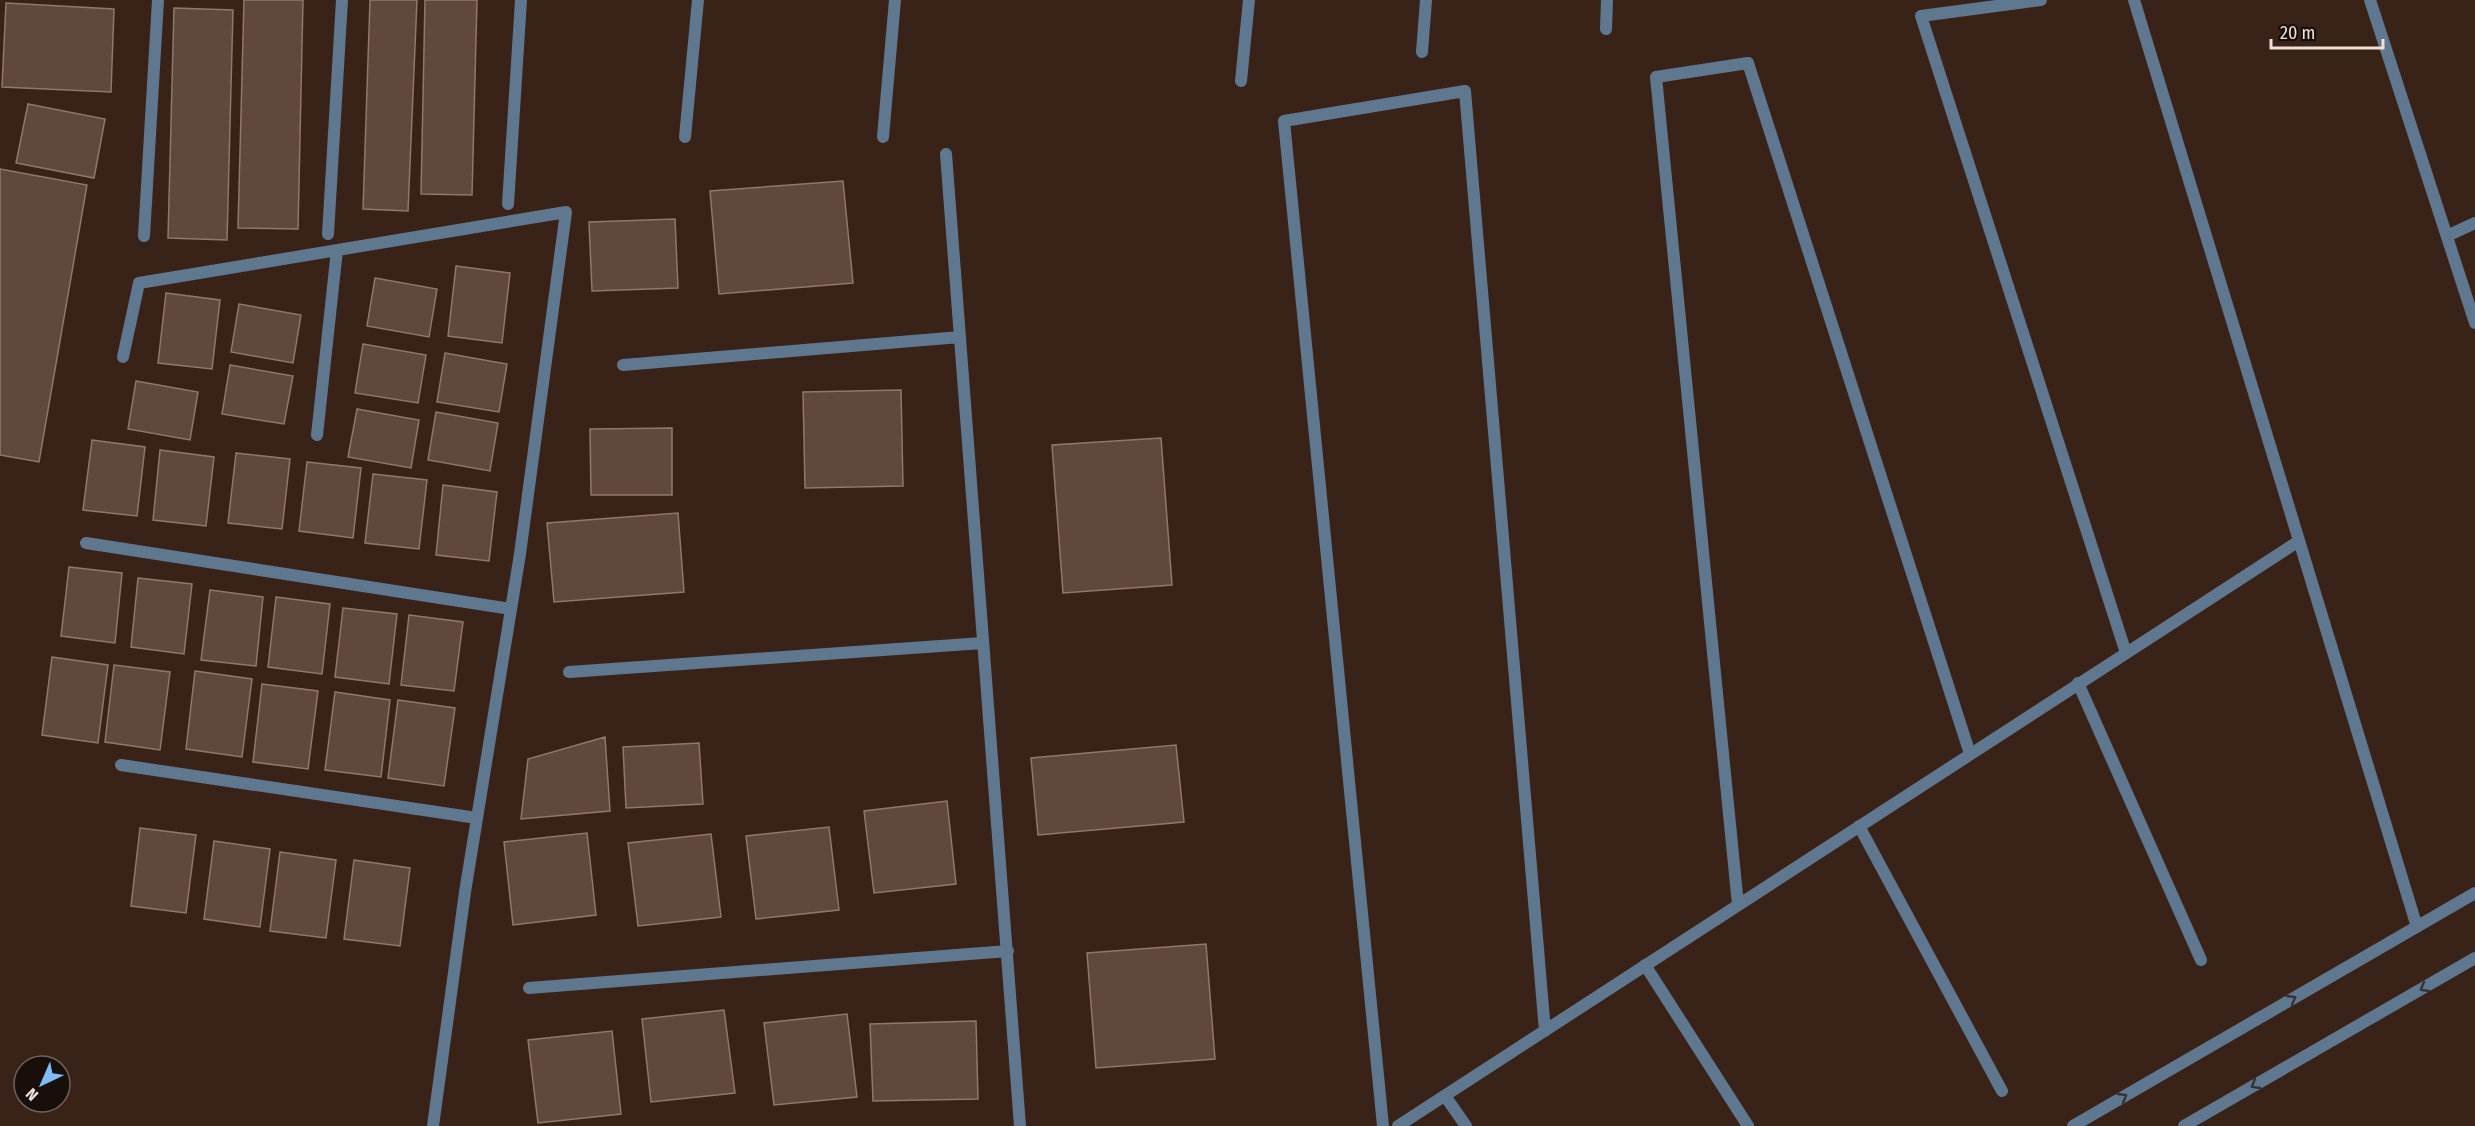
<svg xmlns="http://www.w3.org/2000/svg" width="2475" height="1126" font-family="'Fira Sans Condensed',sans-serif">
<rect width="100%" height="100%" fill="#392318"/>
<path fill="#60483c" stroke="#92776b" stroke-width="1.5" d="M244 0H303L298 229 238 228Z
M370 0H417L408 211 363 209Z
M425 0H477L472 195 421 194Z
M6 3 114 9 111 92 2 87Z
M174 8 233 10 227 240 168 238Z
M28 104 105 119 94 178 16 163Z
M0 169 87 185 39 462 0 455Z
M843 181 853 283 719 294 710 191Z
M675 219 678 288 592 291 589 222Z
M456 266 510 273 502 343 448 336Z
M375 278 437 289 429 337 367 326Z
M166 293 220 300 212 369 158 363Z
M239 304 301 315 293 363 231 352Z
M363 344 426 355 418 403 355 393Z
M445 353 507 364 499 412 437 402Z
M230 365 293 376 284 424 222 414Z
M136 381 198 392 190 440 128 429Z
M901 390 903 486 805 488 803 392Z
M357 409 419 420 411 468 348 457Z
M436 412 498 423 490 471 428 460Z
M672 428V495H591L590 429Z
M1161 438 1172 585 1063 593 1052 445Z
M92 440 145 447 137 516 83 510Z
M160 450 214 457 206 526 153 520Z
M236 453 290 459 282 529 228 523Z
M307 462 361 468 353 538 299 531Z
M373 474 427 480 419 549 365 543Z
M443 485 497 492 489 561 436 555Z
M678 513 684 592 554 602 547 523Z
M69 567 122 573 115 643 61 636Z
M138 578 192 584 184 654 131 647Z
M210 590 263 597 256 666 201 660Z
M276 597 330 604 322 674 268 667Z
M343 608 397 614 389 684 335 677Z
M409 615 463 622 454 691 401 685Z
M52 657 108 665 98 743 42 735Z
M114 665 170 672 160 750 105 742Z
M195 671 252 679 242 757 186 749Z
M262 684 318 691 308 769 253 762Z
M335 692 390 700 381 777 325 770Z
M398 700 455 708 444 786 388 778Z
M605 737 610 811 521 819 528 759Z
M699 743 703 804 626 808 623 747Z
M1176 745 1184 822 1038 835 1031 758Z
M947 801 956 884 874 893 864 811Z
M829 827 839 910 756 919 746 836Z
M140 828 196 835 186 913 131 906Z
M587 833 596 915 513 925 504 842Z
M711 834 721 917 638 926 628 843Z
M214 841 270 849 260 927 204 919Z
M280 852 336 860 326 938 270 931Z
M354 860 410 868 400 946 344 939Z
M1206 944 1215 1059 1096 1068 1087 953Z
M724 1010 735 1093 651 1102 642 1019Z
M847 1014 857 1097 774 1105 764 1023Z
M976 1021 978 1099 873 1101 870 1024Z
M612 1031 621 1114 538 1123 528 1040Z"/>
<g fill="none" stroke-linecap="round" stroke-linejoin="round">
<path stroke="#5f7890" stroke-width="12" d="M2041 0 1921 16 2126 653
M2134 0 2417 927
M2370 0 2475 323
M1606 29 1607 0
M1422 52 1426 0
M1241 81 1249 0
M685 137 698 0
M883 137 895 0
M946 154 1020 1126
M508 204 521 0
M328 234 342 0
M144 236 158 0
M2447 236 2475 223
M123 357 139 283 566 212 520 554 465 892 433 1126
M623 365 960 337
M317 435 337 250
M86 543 511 609
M569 672 983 643
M2078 683 2201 960
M121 765 477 818
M1859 826 2002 1091
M1738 905 1656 77 1748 63 1970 754
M1645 965 1748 1126
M529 988 1008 951
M1445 1096 1466 1126
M1383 1126 1284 121 1465 91 1545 1031
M1398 1126 2299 541
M2073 1126 2475 893
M2184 1126 2475 958"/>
</g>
<defs><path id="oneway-chevron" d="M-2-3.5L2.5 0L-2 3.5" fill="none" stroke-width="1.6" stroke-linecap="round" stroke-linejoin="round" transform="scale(1.5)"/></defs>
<g stroke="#323439">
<use href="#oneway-chevron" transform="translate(2424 988) rotate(150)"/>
<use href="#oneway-chevron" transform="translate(2292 999) rotate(-30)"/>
<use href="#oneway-chevron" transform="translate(2255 1085) rotate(150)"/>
<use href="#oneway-chevron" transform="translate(2123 1097) rotate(-30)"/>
</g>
<g transform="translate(42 1084) rotate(224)"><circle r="28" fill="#190f0a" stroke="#6f625c" stroke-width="1.5"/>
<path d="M0-4.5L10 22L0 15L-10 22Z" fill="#7fbdfa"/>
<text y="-9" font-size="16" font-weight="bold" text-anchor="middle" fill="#efdfd8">N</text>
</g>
<path d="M2271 39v9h112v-9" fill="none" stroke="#efdfd8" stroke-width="3"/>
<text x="2280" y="39" font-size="18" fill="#efdfd8" stroke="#190f0a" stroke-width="4.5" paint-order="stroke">20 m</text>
</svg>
